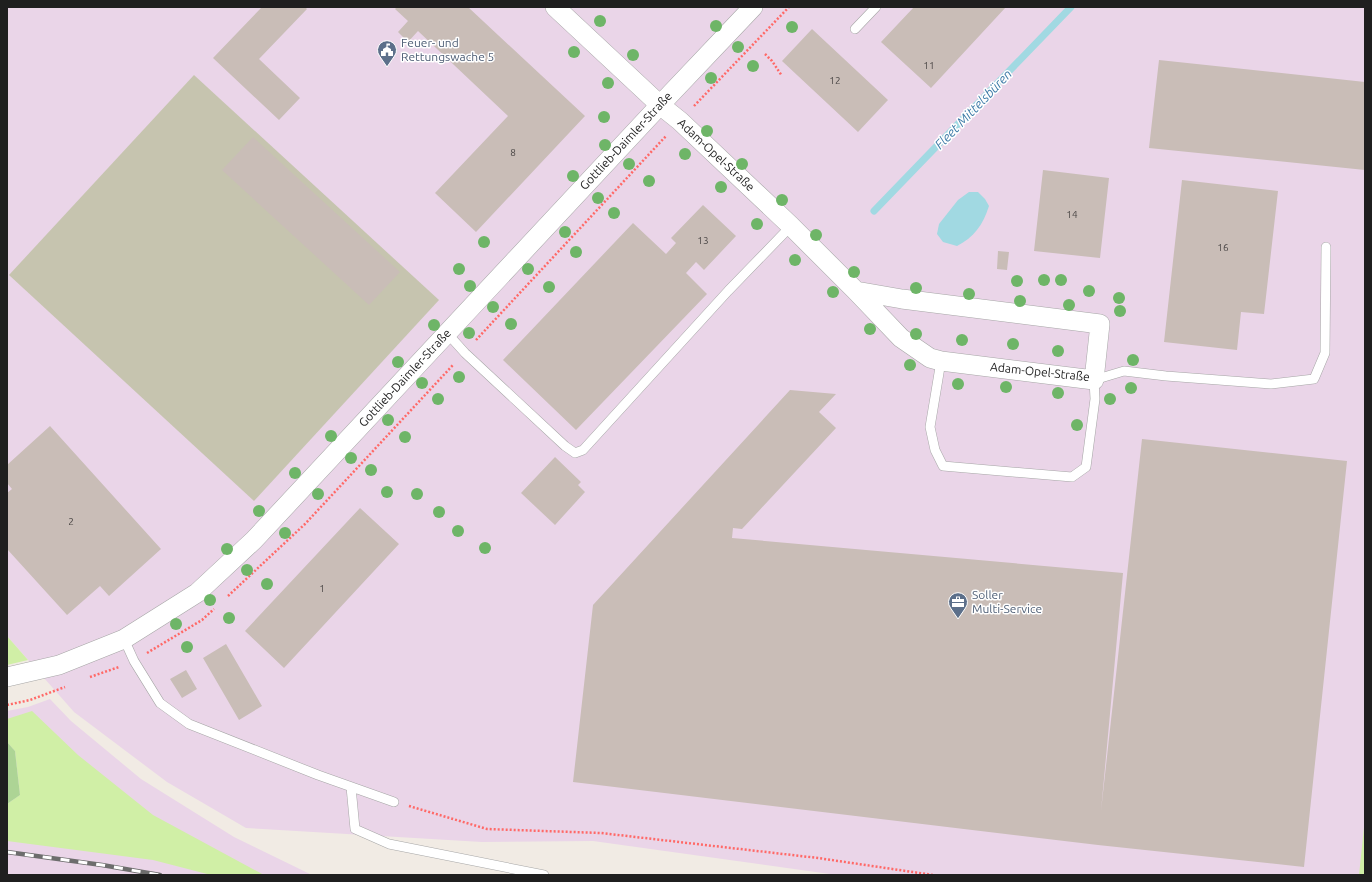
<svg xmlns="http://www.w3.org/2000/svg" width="1372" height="882" font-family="Ubuntu,sans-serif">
<rect width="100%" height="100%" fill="#f1ebe4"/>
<path fill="#ead5e8" d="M7 7H1365V875H837L593 841 482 842 246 828 167 782 74 712 7 636Z
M50 699 71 721 141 779 234 837 312 875H7V804L20 795 15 751 7 742V711L28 707Z"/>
<path fill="#c6c4af" d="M194 75 439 300 254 501 9 275Z"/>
<path fill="#d0efa6" d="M7 636 28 660 7 665Z
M32 711 78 755 153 815 264 875H211L153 860 7 841V804L20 795 15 751 7 742V719Z
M1365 818V875H1359Z"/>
<path fill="#add495" d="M7 742 15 751 20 795 7 804Z"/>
<path fill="#a1d9e2" d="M969 192H978L985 199 989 206C983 225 974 237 957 246L943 242 937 234 939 224 958 200Z"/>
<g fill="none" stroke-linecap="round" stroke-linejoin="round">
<path stroke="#a1d9e2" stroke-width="7" d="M874 211 1071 7"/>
</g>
<path fill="#c9bdb7" d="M262 7H305L307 9 259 59 300 98 279 120 213 58Z
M397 7H468L585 116 476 232 435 193 508 116 418 31 408 42 398 32 408 21 395 9Z
M914 7H1006L931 88 881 42Z
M812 29 888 100 858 132 782 61Z
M1159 60 1365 82V170L1149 148Z
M253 137 400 272 369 305 222 170Z
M1043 170 1109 178 1100 258 1034 251Z
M1182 180 1278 191 1264 314 1241 312 1237 350 1164 342Z
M703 205 736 236 704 270 696 262 686 273 707 294 576 430 503 360 633 223 666 254 676 243 671 238Z
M998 251 1009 252 1007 270 997 269Z
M790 390 836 394 819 412 836 428 742 529 733 528 732 538 1123 573 1101 811 1142 439 1347 461 1304 867 1098 845 573 782 593 605Z
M50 426 161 549 109 596 100 586 67 615 7 549V493L12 489 7 483V465Z
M555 457 581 482 578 485 585 492 555 525 521 493Z
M360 508 399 544 284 668 245 631Z
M226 644 262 706 239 720 203 658Z
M186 670 197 689 182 698 170 679Z"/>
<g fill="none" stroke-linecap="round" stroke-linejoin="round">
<defs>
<path id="lane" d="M855 29 876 7
M447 333 465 353 565 446 575 453 583 450 728 291 791 226
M941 361 930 427 935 450 943 466 1072 477 1086 467 1095 399 1094 380 1124 371 1166 376 1271 384 1314 379 1325 353 1326 247
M124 639 134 661 160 703 189 724 318 775 394 802
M351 787 355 829 389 844 544 875"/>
<path id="street" d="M555 7 660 105 680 121 791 226 856 291 901 338 930 358 941 361 1094 380 1100 324 902 299 856 291
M7 677 59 665 124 639 197 593 254 540 660 105 753 7"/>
</defs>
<use href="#lane" stroke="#a6a6a6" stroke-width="10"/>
<use href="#street" stroke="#a6a6a6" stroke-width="20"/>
<path stroke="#ff6967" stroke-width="2.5" stroke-dasharray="2 2" stroke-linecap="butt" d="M765 54 772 61 782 76
M694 106 789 7
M476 340 666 136
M228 596 305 524 453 365
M147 653 202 620 214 609
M90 677 119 667
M7 705 30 700 65 687
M409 806 487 829 601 833 818 858 933 875"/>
<use href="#lane" stroke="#fff" stroke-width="9"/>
<use href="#street" stroke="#fff" stroke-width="19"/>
<defs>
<path id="rail" d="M7 852 102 865 160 875"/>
</defs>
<use href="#rail" stroke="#6d6d6d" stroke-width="4.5"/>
<use href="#rail" stroke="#fff" stroke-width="3" stroke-dasharray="9" stroke-linecap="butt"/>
</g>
<g fill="#6eb567">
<circle cx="600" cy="21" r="6"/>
<circle cx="716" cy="26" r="6"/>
<circle cx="792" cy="27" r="6"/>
<circle cx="738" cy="47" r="6"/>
<circle cx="574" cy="52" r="6"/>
<circle cx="633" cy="55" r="6"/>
<circle cx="753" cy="66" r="6"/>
<circle cx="711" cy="78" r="6"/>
<circle cx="608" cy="83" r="6"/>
<circle cx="604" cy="117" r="6"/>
<circle cx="707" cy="131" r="6"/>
<circle cx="605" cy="145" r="6"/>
<circle cx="685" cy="154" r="6"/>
<circle cx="629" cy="164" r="6"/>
<circle cx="742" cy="164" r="6"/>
<circle cx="573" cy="176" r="6"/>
<circle cx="649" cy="181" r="6"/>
<circle cx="721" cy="187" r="6"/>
<circle cx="598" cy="198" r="6"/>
<circle cx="782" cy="200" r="6"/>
<circle cx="614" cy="213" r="6"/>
<circle cx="757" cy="224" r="6"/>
<circle cx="565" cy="232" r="6"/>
<circle cx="816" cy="235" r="6"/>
<circle cx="484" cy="242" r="6"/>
<circle cx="576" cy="252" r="6"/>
<circle cx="795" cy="260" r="6"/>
<circle cx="459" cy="269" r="6"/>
<circle cx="528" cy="269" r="6"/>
<circle cx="854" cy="272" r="6"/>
<circle cx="1044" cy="280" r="6"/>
<circle cx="1061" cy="280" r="6"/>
<circle cx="1017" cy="281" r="6"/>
<circle cx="470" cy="286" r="6"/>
<circle cx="549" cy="287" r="6"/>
<circle cx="916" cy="288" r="6"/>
<circle cx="1089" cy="291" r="6"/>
<circle cx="833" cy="292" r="6"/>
<circle cx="969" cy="294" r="6"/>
<circle cx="1119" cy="298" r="6"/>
<circle cx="1020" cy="301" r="6"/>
<circle cx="1069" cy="305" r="6"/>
<circle cx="493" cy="307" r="6"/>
<circle cx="1120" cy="311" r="6"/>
<circle cx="511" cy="324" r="6"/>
<circle cx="434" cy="325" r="6"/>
<circle cx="870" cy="329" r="6"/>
<circle cx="469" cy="333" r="6"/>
<circle cx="916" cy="334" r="6"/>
<circle cx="962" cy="340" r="6"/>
<circle cx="1013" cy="344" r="6"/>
<circle cx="1058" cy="351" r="6"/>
<circle cx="1133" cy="360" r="6"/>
<circle cx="398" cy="362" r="6"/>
<circle cx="910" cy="365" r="6"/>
<circle cx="459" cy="377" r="6"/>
<circle cx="422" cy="383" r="6"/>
<circle cx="958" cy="384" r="6"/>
<circle cx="1006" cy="387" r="6"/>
<circle cx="1131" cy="388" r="6"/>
<circle cx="1058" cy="393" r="6"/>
<circle cx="438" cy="399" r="6"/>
<circle cx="1110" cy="399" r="6"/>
<circle cx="388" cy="420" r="6"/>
<circle cx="1077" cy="425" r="6"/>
<circle cx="331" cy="436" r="6"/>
<circle cx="405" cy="437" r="6"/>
<circle cx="351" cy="458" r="6"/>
<circle cx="371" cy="470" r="6"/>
<circle cx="295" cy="473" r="6"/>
<circle cx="387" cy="492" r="6"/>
<circle cx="318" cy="494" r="6"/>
<circle cx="417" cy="494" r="6"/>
<circle cx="259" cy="511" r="6"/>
<circle cx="439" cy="512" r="6"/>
<circle cx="458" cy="531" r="6"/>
<circle cx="285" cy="533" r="6"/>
<circle cx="485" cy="548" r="6"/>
<circle cx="227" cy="549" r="6"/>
<circle cx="247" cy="570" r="6"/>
<circle cx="267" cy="584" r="6"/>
<circle cx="210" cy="600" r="6"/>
<circle cx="229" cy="618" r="6"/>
<circle cx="176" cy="624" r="6"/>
<circle cx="187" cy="647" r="6"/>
</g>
<defs>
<symbol id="civic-pin" viewBox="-11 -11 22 30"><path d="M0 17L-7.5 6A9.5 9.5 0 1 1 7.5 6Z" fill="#5c6f8a" stroke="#fff"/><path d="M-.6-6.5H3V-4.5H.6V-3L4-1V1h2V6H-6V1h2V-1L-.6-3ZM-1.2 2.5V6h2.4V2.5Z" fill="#fff"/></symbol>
<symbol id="office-pin" viewBox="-11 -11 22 30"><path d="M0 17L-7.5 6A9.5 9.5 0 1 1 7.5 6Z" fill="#5c6f8a" stroke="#fff"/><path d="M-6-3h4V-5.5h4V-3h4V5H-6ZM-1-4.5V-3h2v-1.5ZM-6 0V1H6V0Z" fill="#fff"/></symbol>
</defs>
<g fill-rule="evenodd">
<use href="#civic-pin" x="376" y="39" width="22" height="30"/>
<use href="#office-pin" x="947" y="591" width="22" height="30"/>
</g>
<g text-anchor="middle" stroke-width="3" stroke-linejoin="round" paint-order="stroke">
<g font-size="10" fill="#4a4645">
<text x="929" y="69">11</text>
<text x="835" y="84">12</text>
<text x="513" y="156">8</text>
<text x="1072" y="218">14</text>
<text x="703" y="244">13</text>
<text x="1223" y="251">16</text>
<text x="71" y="525">2</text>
<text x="322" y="592">1</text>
</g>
<g font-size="12" fill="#4e5e75" stroke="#fff" text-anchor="start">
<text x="401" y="47">Feuer- und<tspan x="401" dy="14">Rettungswache 5</tspan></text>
<text x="972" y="599">Soller<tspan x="972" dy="14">Multi-Service</tspan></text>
</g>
<g font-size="12" fill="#1f1f1f" stroke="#fff">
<text transform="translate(626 141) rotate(-47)" y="4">Gottlieb-Daimler-Straße</text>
<text transform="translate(716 155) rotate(43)" y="4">Adam-Opel-Straße</text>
<text transform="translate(1040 372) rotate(6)" y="4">Adam-Opel-Straße</text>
<text transform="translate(405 378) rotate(-47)" y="4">Gottlieb-Daimler-Straße</text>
</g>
<g font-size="13" font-style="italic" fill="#3d7ba7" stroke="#fff">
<text transform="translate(973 109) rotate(-46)" y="5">Fleet Mittelsbüren</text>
</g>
</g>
<rect width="1372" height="882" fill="none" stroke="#1f1f1f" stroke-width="16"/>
</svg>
